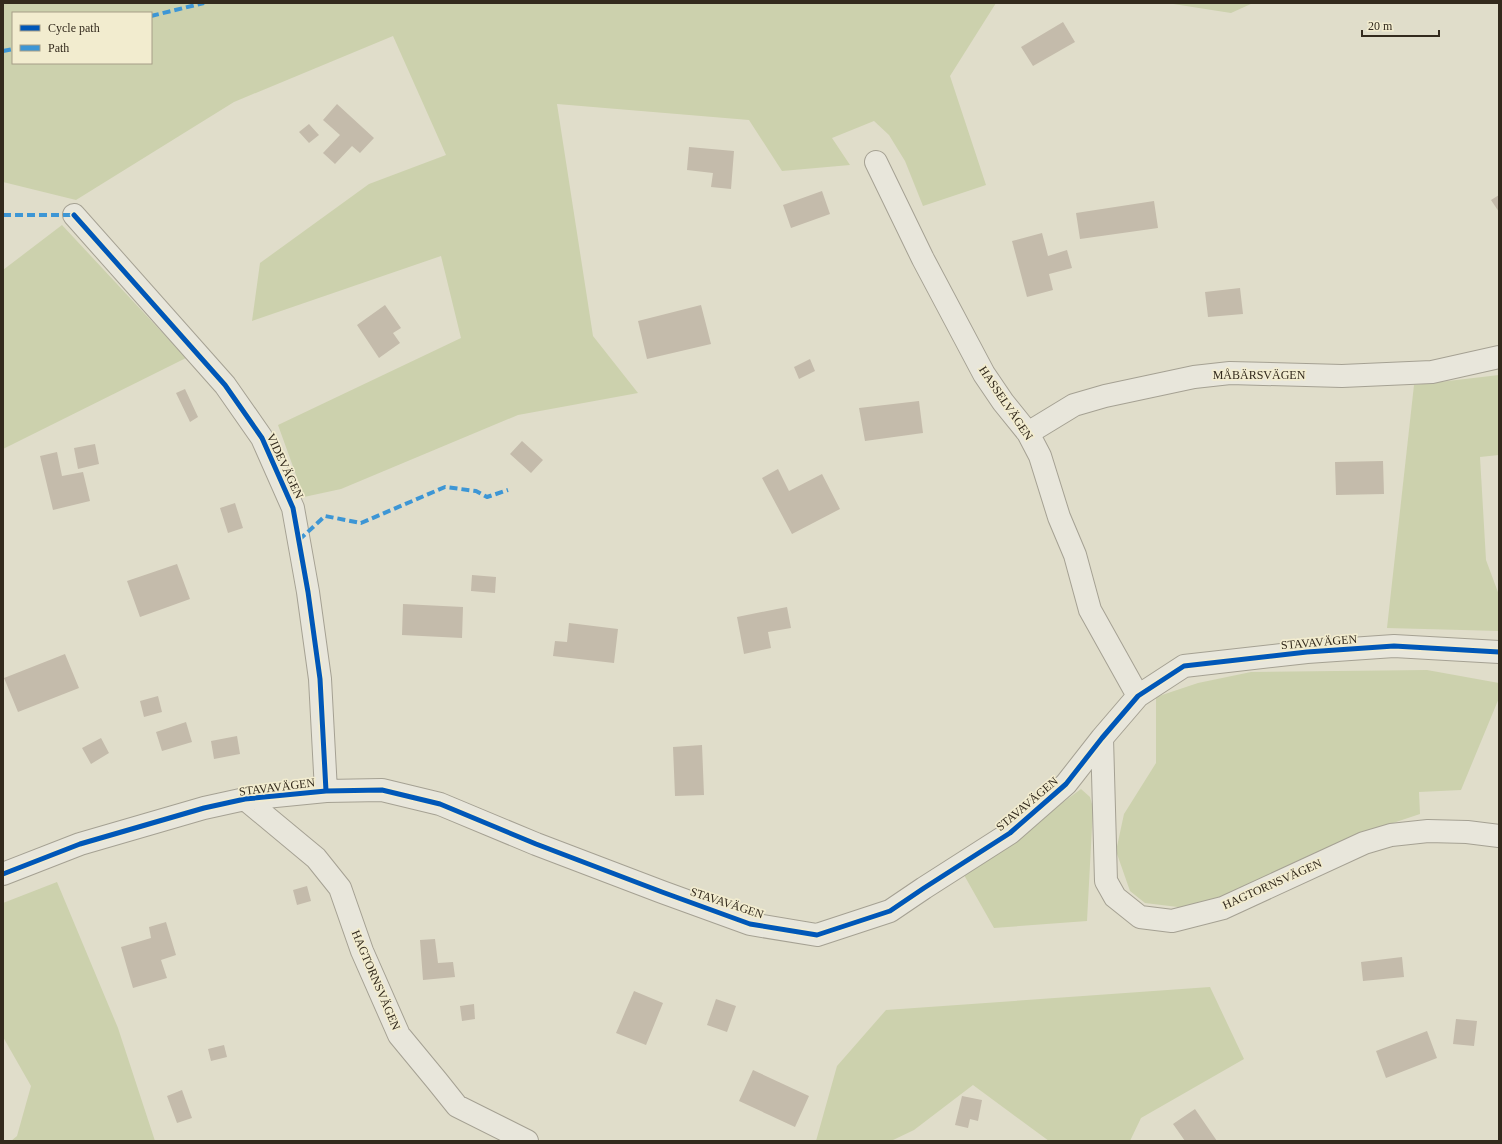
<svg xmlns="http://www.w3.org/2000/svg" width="1502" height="1144" font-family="'Times New Roman',serif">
<rect width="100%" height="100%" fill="#e0ddca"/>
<path fill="#ccd1ad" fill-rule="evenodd" d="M3 3H996L950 76 986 185 923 206 905 161 889 135 874 121 832 138 850 165 782 171 749 120 557 104 593 336 638 393 518 415 341 489 304 497 278 425 461 338 441 256 252 321 260 263 369 184 446 155 393 36 234 102 76 200 3 182ZM13 13H151V63H13Z
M1167 3H1253L1231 13Z
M62 225 186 358 3 449V270Z
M1499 375V455L1480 457 1486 560 1499 595V631L1387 628 1414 385Z
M1427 670 1499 683V698L1461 790 1419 792 1420 814 1348 838 1213 902 1186 908 1145 903 1130 891 1116 851 1124 814 1156 763V697L1198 683 1251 672Z
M1081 789 1090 797 1093 808 1087 921 994 928 964 875Z
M57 882 118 1028 155 1141H11L17 1136 31 1086 3 1037V903Z
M1210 987 1244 1059 1141 1118 1130 1141H1049L973 1085 914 1130 891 1141H816L837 1066 886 1010Z"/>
<path fill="#c4bbab" d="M1063 22 1075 42 1033 66 1021 47Z
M337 104 374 138 360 153 352 146 335 164 323 153 340 135 323 120Z
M309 124 319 135 309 143 299 132Z
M689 147 734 151 731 189 711 187 713 173 687 170Z
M822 191 830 214 791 228 783 205Z
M1499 195V212L1491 200Z
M1154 201 1158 228 1080 239 1076 213Z
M1042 233 1048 256 1067 250 1072 268 1049 274 1053 290 1027 297 1012 241Z
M1240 288 1243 314 1208 317 1205 292Z
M385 305 401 328 393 333 400 343 379 358 357 325Z
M701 305 711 344 647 359 638 321Z
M810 359 815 371 799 379 794 367Z
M185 389 198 417 190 422 176 393Z
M919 401 923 433 865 441 859 408Z
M522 441 543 460 531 473 510 454Z
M95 444 99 464 78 469 74 448Z
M57 452 62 476 83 472 90 501 53 510 40 456Z
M1383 461 1384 494 1336 495 1335 462Z
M778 469 789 491 822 474 840 509 792 534 762 478Z
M235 503 243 528 228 533 220 508Z
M177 564 190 599 140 617 127 581Z
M472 575 496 577 495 593 471 591Z
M403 604 463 607 462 638 402 635Z
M787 607 791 628 768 632 771 648 744 654 737 617Z
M569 623 618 629 614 663 553 656 555 641 567 642Z
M65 654 79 688 18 712 4 678Z
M158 696 162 712 144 717 140 701Z
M186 722 192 742 162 751 156 732Z
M237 736 240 754 214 759 211 741Z
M101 738 109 753 91 764 82 748Z
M702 745 704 795 675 796 673 747Z
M307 886 311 901 297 905 293 890Z
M166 922 176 955 161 960 167 978 133 988 121 947 151 938 149 927Z
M435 939 438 963 453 962 455 977 423 980 420 940Z
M1402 957 1404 977 1363 981 1361 962Z
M634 991 663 1003 646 1045 616 1033Z
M716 999 736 1006 727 1032 707 1025Z
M474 1004 475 1019 462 1021 460 1006Z
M1456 1019 1477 1021 1474 1046 1453 1044Z
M1427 1031 1437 1058 1386 1078 1376 1051Z
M224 1045 227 1057 211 1061 208 1049Z
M753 1070 809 1096 795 1127 739 1101Z
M182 1090 192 1118 177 1123 167 1096Z
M962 1096 982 1100 978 1121 970 1119 968 1128 955 1125Z
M1195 1109 1217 1141H1185L1173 1124Z"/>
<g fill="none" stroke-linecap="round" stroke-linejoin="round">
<defs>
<path id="minor" d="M876 162 923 259 984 374 1003 402 1028 433 1040 456 1059 517 1075 555 1090 610 1138 696
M74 215 225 385 262 438 293 508 308 592 320 679 326 791
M1028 433 1074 405 1105 396 1194 377 1230 373 1342 376 1432 372 1499 357
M1102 738 1106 881 1115 897 1140 917 1172 921 1223 908 1364 843 1391 835 1428 831 1467 832 1499 836
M245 799 316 858 340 888 362 951 399 1035 437 1081 457 1106 527 1141
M3 874 80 844 204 808 245 799 326 791 382 790 440 804 536 844 662 892 750 924 817 935 890 911 924 888 1010 833 1066 784 1102 738 1138 696 1184 666 1307 652 1394 646 1499 652"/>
</defs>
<use href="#minor" stroke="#a5a193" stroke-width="24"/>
<use href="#minor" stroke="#e8e6db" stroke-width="22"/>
<path stroke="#3d96d5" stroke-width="4" stroke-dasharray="8 4" stroke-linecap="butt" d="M151 16 204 3
M3 51 13 49
M3 215H74
M299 540 325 516 361 523 445 487 476 491 487 497 508 490"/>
<defs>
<path id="cycleway" d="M74 215 225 385 262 438 293 508 308 592 320 679 326 791
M3 874 80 844 204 808 245 799 326 791 382 790 440 804 536 844 662 892 750 924 817 935 890 911 924 888 1010 833 1066 784 1102 738 1138 696 1184 666 1307 652 1394 646 1499 652"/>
</defs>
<use href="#cycleway" stroke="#f2eccf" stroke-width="8"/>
<use href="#cycleway" stroke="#0057b8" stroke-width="5"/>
</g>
<g text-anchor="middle" stroke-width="3.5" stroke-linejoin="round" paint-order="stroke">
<g font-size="12" fill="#332a1d" stroke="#f2eccf">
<text x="1259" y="379">MÅBÄRSVÄGEN</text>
<text transform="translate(1006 403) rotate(56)" y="4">HASSELVÄGEN</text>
<text transform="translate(285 466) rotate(65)" y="4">VIDEVÄGEN</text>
<text transform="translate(1319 642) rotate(-5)" y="4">STAVAVÄGEN</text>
<text transform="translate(277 787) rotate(-7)" y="4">STAVAVÄGEN</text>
<text transform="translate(1027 804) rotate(-40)" y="4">STAVAVÄGEN</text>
<text transform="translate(1272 884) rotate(-24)" y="4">HAGTORNSVÄGEN</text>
<text transform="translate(727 903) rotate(18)" y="4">STAVAVÄGEN</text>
<text transform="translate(376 980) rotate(67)" y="4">HAGTORNSVÄGEN</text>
</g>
</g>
<rect width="1502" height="1144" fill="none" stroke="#332a1d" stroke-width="8"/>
<rect x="12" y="12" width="140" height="52" fill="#f2eccf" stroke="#a69e88"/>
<rect x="20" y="25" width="20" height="6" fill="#0057b8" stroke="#a69e88"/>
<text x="48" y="32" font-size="12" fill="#332a1d">Cycle path</text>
<rect x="20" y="45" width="20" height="6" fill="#3d96d5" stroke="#a69e88"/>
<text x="48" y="52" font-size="12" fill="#332a1d">Path</text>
<path d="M1362 30v6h77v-6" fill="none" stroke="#332a1d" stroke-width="2"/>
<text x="1368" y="30" font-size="12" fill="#332a1d" stroke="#f2eccf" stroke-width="3" paint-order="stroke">20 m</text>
</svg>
